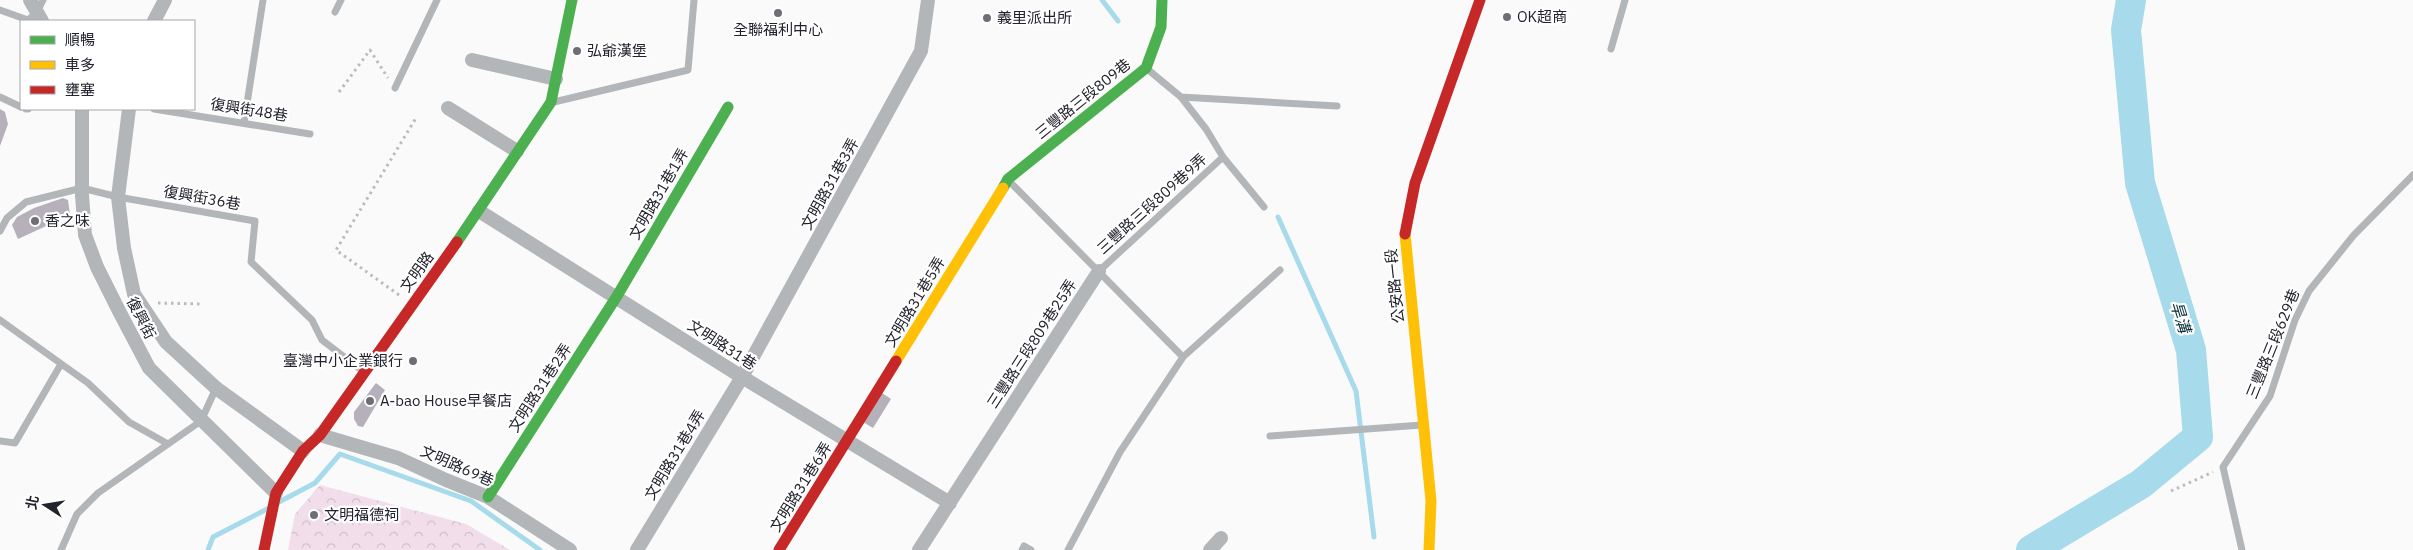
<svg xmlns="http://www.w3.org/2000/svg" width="2413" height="550" font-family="'IBM Plex Sans','Noto Sans TC',sans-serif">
<defs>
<pattern id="forest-crowns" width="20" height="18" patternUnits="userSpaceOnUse" patternTransform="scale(1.25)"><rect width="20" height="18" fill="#f2deeb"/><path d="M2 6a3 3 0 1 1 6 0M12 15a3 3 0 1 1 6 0" fill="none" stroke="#cfbeca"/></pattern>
</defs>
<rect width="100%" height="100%" fill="#fafafa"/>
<path fill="url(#forest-crowns)" d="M320 485 466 524 510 550H288L295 514Z"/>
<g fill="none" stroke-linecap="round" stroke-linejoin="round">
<path stroke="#a7daea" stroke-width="5" d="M1102 0 1118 21
M1278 217 1356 391 1374 537
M279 502 315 483 340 454 471 501 540 550
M208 550 213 537 269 508"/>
<path stroke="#a7daea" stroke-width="30" d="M2031 550 2141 484 2198 437 2191 350 2140 183 2126 30 2131 0"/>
</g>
<path fill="#b5b0ba" d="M0 109 5 112 8 124 0 146Z
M63 198 68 200 70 215 18 239 12 225 17 217 34 208Z
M376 383 385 390 363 427 358 426 354 419V412Z
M882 393 891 399 873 428 863 422Z"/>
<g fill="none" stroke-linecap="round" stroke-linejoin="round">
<path stroke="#babcbe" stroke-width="3" stroke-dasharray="2.5 4" stroke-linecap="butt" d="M339 92 370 50 388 78
M399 295 336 250 416 118
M158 303 201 304
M2171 491 2213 472"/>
<path stroke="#b3b6b9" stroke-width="7" d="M0 10 28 20 37 12 43 0
M335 12 341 0
M1611 49 1625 0
M1146 68 1181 97 1206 129 1223 157 1264 207
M395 88 437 0
M0 97 21 107
M1181 97 1337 106
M554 102 688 70 694 0
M26 109H28
M154 109 310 134
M244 123 263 0
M1009 181 1183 357
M0 231 7 218 26 202 82 188 118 197 255 221 251 262 312 320 322 340 364 372
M1099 271 1223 157
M0 320 88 383 129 422 168 444
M1270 436 1422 425
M0 441 15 443 61 364
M61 550 77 514 98 493 201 421 216 388
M1022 550 1024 546 1031 550
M1068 550 1120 452 1183 357 1280 270
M2242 550 2223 467 2270 396 2295 320 2309 291 2353 236 2413 175"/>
<path stroke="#b3b6b9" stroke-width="14" d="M30 0 42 21
M154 21 165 0
M472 60 556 79
M448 108 517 151
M82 109V195L85 235 97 267 119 311 149 368 276 493
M129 109 118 197 124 248 134 294 166 342 216 388 303 451
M479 211 742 377 950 503
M320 435 398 458 446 480 488 497 570 550
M637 550 742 377 921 51 928 0
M919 550 1099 271
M1210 550 1221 538"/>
<path stroke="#4caf50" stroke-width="11" d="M1003 188 1008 179 1146 68 1161 27 1162 0
M457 242 551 102 572 0
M488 497 617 296 728 107"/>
<path stroke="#ffc107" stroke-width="11" d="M1405 234 1431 501 1429 550
M896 361 1003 188"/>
<path stroke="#c62828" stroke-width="11" d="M1405 234 1415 183 1480 0
M264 550 276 493 303 451 320 435 457 242
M779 550 896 361"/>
</g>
<g fill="#6e6e75" stroke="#fff" stroke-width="2">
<circle cx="778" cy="13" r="5"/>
<circle cx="1507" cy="17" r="5"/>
<circle cx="987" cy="18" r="5"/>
<circle cx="577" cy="51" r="5"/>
<circle cx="35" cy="221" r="5"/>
<circle cx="413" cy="361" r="5"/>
<circle cx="370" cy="401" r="5"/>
<circle cx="314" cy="515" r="5"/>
</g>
<g text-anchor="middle" stroke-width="4.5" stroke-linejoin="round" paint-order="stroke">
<g font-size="15" fill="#22232d" stroke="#fff" text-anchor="start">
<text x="1517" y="22">OK超商</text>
<text x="997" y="23">義里派出所</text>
<text x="778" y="35" text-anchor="middle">全聯福利中心</text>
<text x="587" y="56">弘爺漢堡</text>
<text x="45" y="226">香之味</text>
<text x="403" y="366" text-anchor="end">臺灣中小企業銀行</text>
<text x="380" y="406">A-bao House早餐店</text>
<text x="324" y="520">文明福德祠</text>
</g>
<g font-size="15" fill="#22232d" stroke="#fff">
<text transform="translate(1083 99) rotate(-39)" y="5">三豐路三段809巷</text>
<text transform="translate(249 110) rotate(9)" y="5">復興街48巷</text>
<text transform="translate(830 184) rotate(-61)" y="5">文明路31巷3弄</text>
<text transform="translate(659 194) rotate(-60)" y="5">文明路31巷1弄</text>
<text transform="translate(202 198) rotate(10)" y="5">復興街36巷</text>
<text transform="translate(1152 204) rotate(-42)" y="5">三豐路三段809巷9弄</text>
<text transform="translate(417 272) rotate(-54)" y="5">文明路</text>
<text transform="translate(1395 286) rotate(-96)" y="5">公安路一段</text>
<text transform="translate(915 302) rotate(-59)" y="5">文明路31巷5弄</text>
<text transform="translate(141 318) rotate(63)" y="5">復興街</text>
<text transform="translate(1032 344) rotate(-57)" y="5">三豐路三段809巷25弄</text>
<text transform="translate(2273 344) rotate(-68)" y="5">三豐路三段629巷</text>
<text transform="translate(722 345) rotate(33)" y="5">文明路31巷</text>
<text transform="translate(540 388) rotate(-57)" y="5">文明路31巷2弄</text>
<text transform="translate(675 455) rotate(-59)" y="5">文明路31巷4弄</text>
<text transform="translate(457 466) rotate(24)" y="5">文明路69巷</text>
<text transform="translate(801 487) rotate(-58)" y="5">文明路31巷6弄</text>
</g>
<g font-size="16" font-style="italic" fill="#0a2f39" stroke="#fff">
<text transform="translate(2181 317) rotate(73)" y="6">旱溝</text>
</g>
</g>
<rect x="20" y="20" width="175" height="90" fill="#ffffff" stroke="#a7a7ab"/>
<rect x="30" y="36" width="25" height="8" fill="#4caf50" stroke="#a7a7ab"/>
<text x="65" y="45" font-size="15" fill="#22232d">順暢</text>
<rect x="30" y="61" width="25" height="8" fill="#ffc107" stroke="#a7a7ab"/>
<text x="65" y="70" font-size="15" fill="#22232d">車多</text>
<rect x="30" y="86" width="25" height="8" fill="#c62828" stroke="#a7a7ab"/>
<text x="65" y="95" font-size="15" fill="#22232d">壅塞</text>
<g transform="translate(45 505) rotate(282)" stroke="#ffffff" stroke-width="4" paint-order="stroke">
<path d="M0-4L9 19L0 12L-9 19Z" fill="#22232d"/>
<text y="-8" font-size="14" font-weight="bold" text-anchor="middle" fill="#22232d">北</text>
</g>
</svg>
